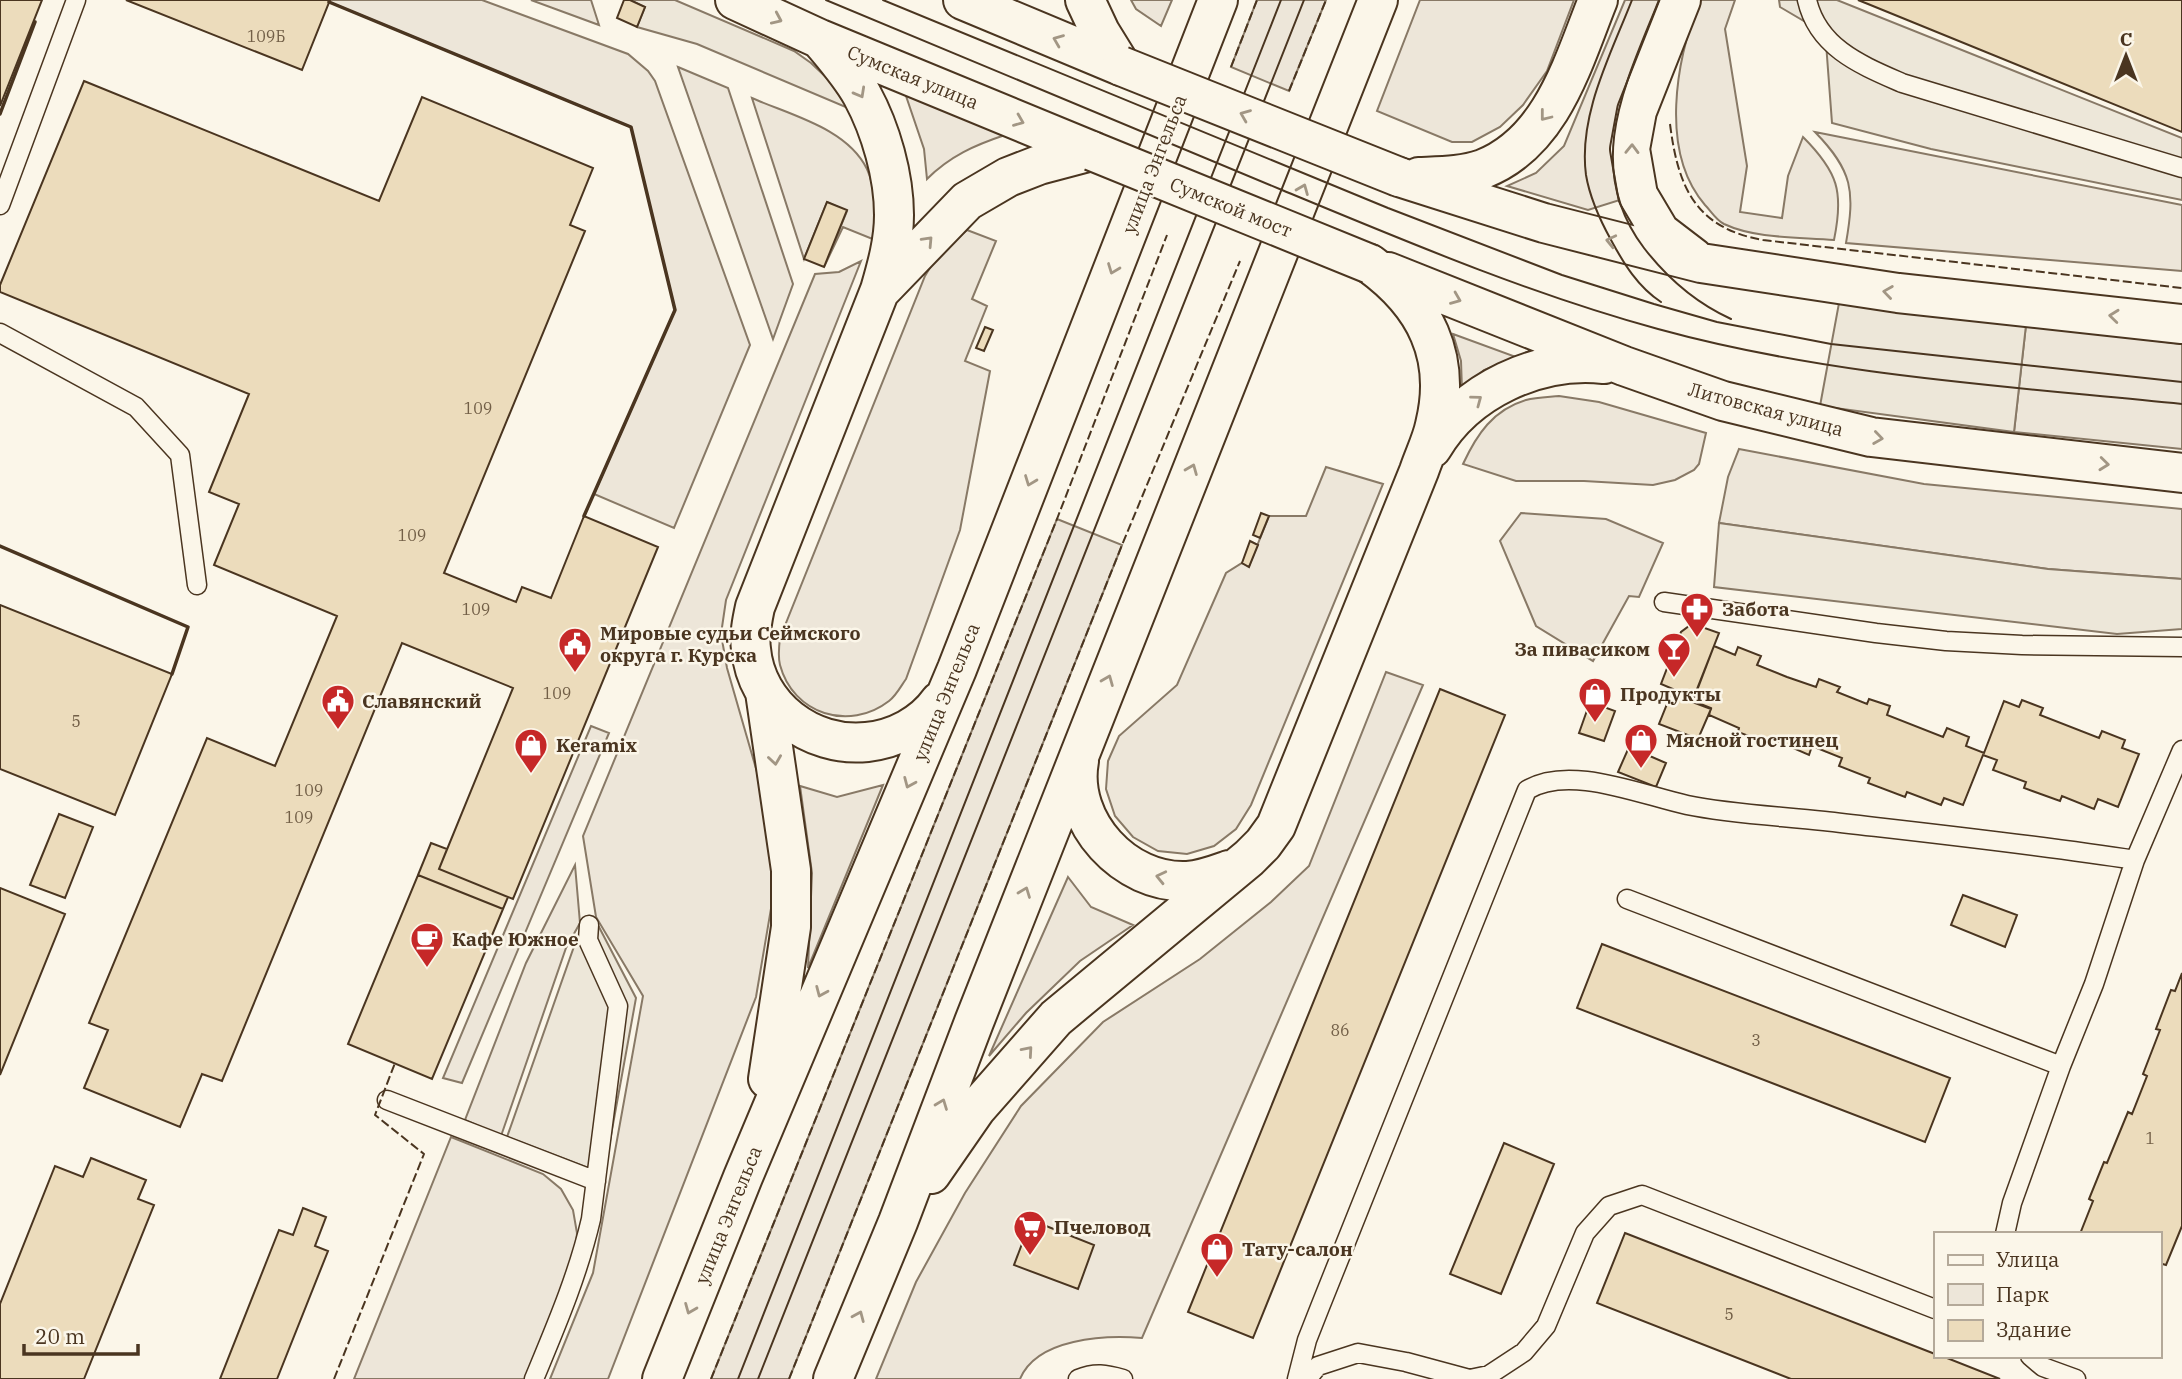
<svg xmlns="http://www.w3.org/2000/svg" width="2182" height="1379" font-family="'IBM Plex Serif',serif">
<rect width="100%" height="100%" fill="#fbf6e9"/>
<path fill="#ede6d9" stroke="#887966" stroke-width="2" d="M330 0H482L628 54 648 71 655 81 750 345 674 528 594 494 675 310 631 127 329 2Z
M531 0H591L599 25Z
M1131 0H1172L1161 26 1136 9Z
M1257 0H1326L1289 91 1231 67Z
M1420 0H1574L1547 71 1523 105 1500 127 1472 142H1452L1377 111Z
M1625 0H1665L1623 199 1588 210 1507 186 1536 173 1564 146Z
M1700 0H1735L1725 29 1747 166 1740 212 1782 218 1788 176 1803 137C1838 172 1844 192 1834 240 1799 237 1756 239 1724 224 1716 220 1711 211 1705 205 1659 152 1676 59 1700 0Z
M678 67 728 88 793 284 773 339Z
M905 93 1005 135C975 145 950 156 927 179L924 149Z
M752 98C790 115 847 128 867 169 877 191 875 216 875 240L843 227 824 267 847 211 827 202 804 259Z
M1815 132 2182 205V271L1846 243C1855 191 1853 171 1815 132Z
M967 230 996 241 972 299 987 306 965 361 990 371 960 530 906 679C901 686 896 696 889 701 849 732 793 714 780 665 778 657 779 646 780 638L925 276 937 256Z
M861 261 726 600 721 634 727 668 757 772 775 885 756 997 608 1379H550L593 1273 643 996 596 917 583 836 815 274 839 272Z
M2026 325 2182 344V449L2014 432Z
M1453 334 1516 357 1484 370 1462 390 1461 361Z
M1559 396 1599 402 1706 433 1699 464 1694 470 1675 480 1653 485 1584 481H1516L1463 464C1477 434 1493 410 1526 400 1536 397 1549 397 1559 396Z
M1739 449 1924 484 2182 509V579L2048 569 1719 523 1728 477Z
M1326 467 1383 484 1251 805 1236 829 1214 846 1187 854 1158 851 1133 837 1115 816 1106 789 1108 761 1119 736 1177 685 1226 573 1242 563 1249 566 1269 516H1306Z
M1521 513 1606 519 1663 543 1639 597 1629 596 1593 661 1536 626 1500 541Z
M1057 519 1122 545 789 1379H711Z
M1386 672 1423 685 1142 1338C1105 1335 1037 1338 1020 1379H876L916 1282 965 1193 1021 1106 1103 1022 1200 959 1271 902 1309 866Z
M591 726 609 733 462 1083 443 1078Z
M883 785 808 968 812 873 800 786 837 797Z
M575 865 580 923 566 948 501 1136 465 1120 526 963Z
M1068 877 1091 907 1133 925 1080 961 1026 1013 989 1056Z
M451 1137 543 1174 561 1189 573 1210 577 1233 575 1257 526 1379H354Z"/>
<path fill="#ede7d9" stroke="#887966" stroke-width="2" d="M630 0H675L794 51 811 63 829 80 848 108 697 44 637 27 645 7Z
M1779 0H1837L2182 138V200L1931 149 1832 123 1826 43 1819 30 1780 7Z
M1839 303 2026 325 2014 432 1820 406Z
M1719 523 2048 569 2182 579V629L2117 634 1714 587Z
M599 927 636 998 604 1174 507 1137 577 938Z"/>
<path fill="#ecdcbc" stroke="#4a3520" stroke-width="2" d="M0 0H42L0 106Z
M126 0H330L302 70Z
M624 0H630L645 7 637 27 617 18Z
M1858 0H2182V132L1868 4Z
M84 81 379 201 422 97 593 168 570 225 585 231 444 573 516 602 522 587 551 598 584 516 658 547 513 899 439 869 513 688 402 643 222 1081 202 1074 180 1127 84 1088 108 1030 89 1023 207 738 275 766 337 616 214 565 239 504 209 492 249 394 0 292V285Z
M827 202 847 210 824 267 804 259Z
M985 327 993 330 984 351 976 348Z
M1261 513 1269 516 1260 538 1253 535Z
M1250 541 1258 545 1249 567 1242 563Z
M0 605 172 674 115 815 0 769Z
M1689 626H1699L1719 633 1692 702 1711 709 1698 739 1659 724 1673 689 1661 684 1681 632Z
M1714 646 1735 655 1738 647 1761 656 1757 665 1787 677 1816 687 1819 679 1840 687 1837 692 1867 704 1869 699 1890 706 1887 715 1943 737 1947 728 1969 737 1966 746 1984 753 2004 701 2019 707 2022 700 2043 708 2040 715 2099 738 2102 731 2125 740 2122 748 2139 754 2118 807 2098 799 2094 809 2062 796 2060 801 2024 788 2026 782 1993 770 1997 760 1983 755 1963 805 1944 798 1941 805 1907 792 1905 797 1868 783 1870 778 1839 766 1842 758 1812 746 1809 755 1777 741 1775 746 1738 732 1739 728 1709 715 1711 708 1693 701Z
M1440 689 1505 715 1253 1338 1188 1312Z
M1590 702 1615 711 1604 741 1579 733Z
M1629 747 1666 763 1656 787 1618 772Z
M59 814 93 827 65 898 30 885Z
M431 843 447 849 439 869 508 897 503 909 418 875Z
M418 875 503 909 432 1079 348 1044Z
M0 888 65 914 0 1075Z
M1963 895 2017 915 2005 947 1951 925Z
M1602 944 1950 1078 1925 1142 1577 1008Z
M2182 973V1226L2166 1265 2159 1263V1234H2080L2093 1201 2089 1199 2104 1162 2107 1163 2128 1112 2132 1114 2147 1076 2143 1074 2160 1030 2156 1029 2171 990 2175 991Z
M1504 1143 1554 1164 1501 1294 1450 1274Z
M91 1158 146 1180 138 1199 154 1205 84 1379H0V1304L55 1166 83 1177Z
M303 1208 326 1217 315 1246 328 1251 277 1379H220L279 1230 293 1235Z
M1031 1220 1094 1245 1078 1289 1014 1265Z
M1625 1233 1935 1354V1356H1942L2000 1379H1791L1597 1303Z"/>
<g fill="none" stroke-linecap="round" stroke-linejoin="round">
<defs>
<path id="service" d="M1807 0C1818 48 1861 65 1902 83L2182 168
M0 205 76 0
M0 333 136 407 180 455 197 585
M1664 602 1876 633 1946 641 2022 645 2182 647
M1627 899 2061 1066 2094 984 2135 860
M387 1100 596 1181
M2005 1234 2012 1203 2061 1066
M2030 1356 2043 1367 2076 1379
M534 1379C556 1326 578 1275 591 1219L618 1006 588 940 589 925
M1078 1379C1095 1372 1106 1374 1123 1379
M1297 1379 1307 1340 1320 1307 1527 790C1569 764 1641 795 1687 805 1731 814 1779 816 1824 821 1928 833 2032 844 2135 860L2182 750
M1307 1379 1318 1366 1358 1353 1406 1362 1469 1379
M1470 1379 1489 1375 1524 1352 1546 1326 1585 1233 1609 1206 1642 1195 1935 1309"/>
<path id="primary" d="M735 0 820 39 1092 151
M963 0 1121 66
M1085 0 1100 32 1121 66
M1681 0 1637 111 1630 149 1638 195 1660 232 1694 258
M820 39C835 57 851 75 862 95 881 130 894 176 894 215 894 241 887 266 880 290L755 607C752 621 749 635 751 649 756 707 811 748 867 742 895 739 923 725 940 701
M1399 177 1544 223 1701 263 1898 293 2182 324
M1419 177C1440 176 1463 176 1483 169 1552 142 1573 62 1598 0
M1388 272 1624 366 1723 401 1871 437 2182 473
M882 289 967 201 1008 177 1039 165 1092 151
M1432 448C1466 390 1538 357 1604 364
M765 692 791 870V927L768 1079
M1079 761C1068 822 1125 884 1187 881 1202 880 1215 875 1229 870
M931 1174 976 1109 1056 1018 1249 858 1263 844 1276 826 1419 471C1424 456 1432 440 1435 425 1452 356 1425 304 1370 264
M662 1379 743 1177 957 669 1218 0
M833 1379 898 1222 974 1022 1378 0"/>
</defs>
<use href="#service" stroke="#4a3520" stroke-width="21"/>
<use href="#primary" stroke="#4a3520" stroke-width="42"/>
<use href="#service" stroke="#fbf6e9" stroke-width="18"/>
<use href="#primary" stroke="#fbf6e9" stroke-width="38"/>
<path stroke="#4a3520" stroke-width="2" d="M826 0C978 64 1130 128 1282 190 1405 241 1530 294 1658 329 1829 376 2007 386 2182 404
M883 0 1388 208 1562 275 1654 304 1717 322 1831 344 2182 382
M1632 0C1611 54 1578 115 1586 175 1590 199 1600 220 1611 240 1624 264 1638 287 1661 302
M1659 0C1626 83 1582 166 1644 248 1668 279 1696 303 1731 319
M738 1379 1281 0
M758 1379 1304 0"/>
<defs>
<path id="primary-bridge" d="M1121 66 1399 177
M1092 151 1370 264"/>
</defs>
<use href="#primary-bridge" stroke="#4a3520" stroke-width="42" stroke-linecap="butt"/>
<use href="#primary-bridge" stroke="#fbf6e9" stroke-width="38"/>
<path stroke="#4a3520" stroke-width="2" stroke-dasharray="9 3.5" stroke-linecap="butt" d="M1231 67 1257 0
M1289 91 1326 0
M1670 124C1678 187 1695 228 1763 240L2182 288
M334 1379 424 1154 375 1115 395 1063
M711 1379 1057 519 1167 235
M789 1379 1122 545 1240 261"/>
<path stroke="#4a3520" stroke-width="3.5" d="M329 2 631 127 675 310 584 516
M0 114 35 22
M0 546 188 627 172 674"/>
</g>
<defs><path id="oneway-chevron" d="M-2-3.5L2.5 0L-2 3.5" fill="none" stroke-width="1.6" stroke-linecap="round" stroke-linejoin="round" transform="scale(1.75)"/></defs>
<g stroke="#a29684">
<use href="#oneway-chevron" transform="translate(777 19) rotate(24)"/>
<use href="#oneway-chevron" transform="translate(1058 40) rotate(-158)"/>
<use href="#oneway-chevron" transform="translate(860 93) rotate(61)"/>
<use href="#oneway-chevron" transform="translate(1245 115) rotate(-158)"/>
<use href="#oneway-chevron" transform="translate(1545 116) rotate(128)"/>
<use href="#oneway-chevron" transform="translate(1019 121) rotate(22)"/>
<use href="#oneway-chevron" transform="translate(1632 149) rotate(-89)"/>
<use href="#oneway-chevron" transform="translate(1303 189) rotate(-68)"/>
<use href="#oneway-chevron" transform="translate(928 241) rotate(-47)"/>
<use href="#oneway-chevron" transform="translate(1611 241) rotate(-167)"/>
<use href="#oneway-chevron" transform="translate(1113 269) rotate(111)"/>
<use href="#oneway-chevron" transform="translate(1888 292) rotate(-172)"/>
<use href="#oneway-chevron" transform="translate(1456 299) rotate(22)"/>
<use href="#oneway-chevron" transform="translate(2114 316) rotate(-174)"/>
<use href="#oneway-chevron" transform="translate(1477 400) rotate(-37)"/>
<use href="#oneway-chevron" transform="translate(1878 438) rotate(8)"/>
<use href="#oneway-chevron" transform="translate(2104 464) rotate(6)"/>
<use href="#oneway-chevron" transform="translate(1192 469) rotate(-68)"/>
<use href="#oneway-chevron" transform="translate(1030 481) rotate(111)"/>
<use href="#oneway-chevron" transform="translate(1108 680) rotate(-68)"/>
<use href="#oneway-chevron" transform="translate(775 760) rotate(82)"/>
<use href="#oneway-chevron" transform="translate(909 783) rotate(113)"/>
<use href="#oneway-chevron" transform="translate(1161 877) rotate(-167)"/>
<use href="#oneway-chevron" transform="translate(1025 892) rotate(-69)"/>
<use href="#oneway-chevron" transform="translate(821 992) rotate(113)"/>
<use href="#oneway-chevron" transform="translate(1028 1051) rotate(-49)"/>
<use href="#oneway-chevron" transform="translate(942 1104) rotate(-69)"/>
<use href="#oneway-chevron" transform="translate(690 1309) rotate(112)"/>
<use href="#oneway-chevron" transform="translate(859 1316) rotate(-67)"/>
</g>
<defs>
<symbol id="pharmacy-pin" viewBox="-11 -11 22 30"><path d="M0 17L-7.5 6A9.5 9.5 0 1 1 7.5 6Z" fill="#c62828" stroke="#fbf6e9"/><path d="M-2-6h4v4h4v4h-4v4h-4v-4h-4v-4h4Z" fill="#fff"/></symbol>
<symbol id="civic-pin" viewBox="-11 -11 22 30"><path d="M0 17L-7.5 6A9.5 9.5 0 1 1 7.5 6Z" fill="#c62828" stroke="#fbf6e9"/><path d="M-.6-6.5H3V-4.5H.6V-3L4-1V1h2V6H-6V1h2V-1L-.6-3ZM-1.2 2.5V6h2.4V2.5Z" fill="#fff"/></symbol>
<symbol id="bar-pin" viewBox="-11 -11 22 30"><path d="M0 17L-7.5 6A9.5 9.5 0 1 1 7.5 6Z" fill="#c62828" stroke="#fbf6e9"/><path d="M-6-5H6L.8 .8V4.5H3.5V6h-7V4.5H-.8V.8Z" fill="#fff"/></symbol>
<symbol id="shop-pin" viewBox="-11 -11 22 30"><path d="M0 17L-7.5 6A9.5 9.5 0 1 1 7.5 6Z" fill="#c62828" stroke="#fbf6e9"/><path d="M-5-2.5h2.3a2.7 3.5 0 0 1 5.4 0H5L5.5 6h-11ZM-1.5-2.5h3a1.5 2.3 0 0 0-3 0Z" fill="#fff"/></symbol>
<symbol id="cafe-pin" viewBox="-11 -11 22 30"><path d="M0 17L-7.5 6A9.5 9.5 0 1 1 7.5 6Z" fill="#c62828" stroke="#fbf6e9"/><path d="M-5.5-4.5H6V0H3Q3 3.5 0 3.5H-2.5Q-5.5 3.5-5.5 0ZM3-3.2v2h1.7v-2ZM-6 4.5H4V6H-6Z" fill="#fff"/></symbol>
<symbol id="supermarket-pin" viewBox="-11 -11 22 30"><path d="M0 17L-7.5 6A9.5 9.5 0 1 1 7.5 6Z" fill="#c62828" stroke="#fbf6e9"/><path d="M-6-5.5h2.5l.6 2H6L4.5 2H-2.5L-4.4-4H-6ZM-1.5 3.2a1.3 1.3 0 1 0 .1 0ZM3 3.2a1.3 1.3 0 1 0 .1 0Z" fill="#fff"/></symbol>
</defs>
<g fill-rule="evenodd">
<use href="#pharmacy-pin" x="1678" y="590" width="38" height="52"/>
<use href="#civic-pin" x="556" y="625" width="38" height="52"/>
<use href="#bar-pin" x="1655" y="630" width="38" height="52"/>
<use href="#shop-pin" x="1576" y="675" width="38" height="52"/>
<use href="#civic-pin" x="319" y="682" width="38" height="52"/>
<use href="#shop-pin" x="1622" y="721" width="38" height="52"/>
<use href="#shop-pin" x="512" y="726" width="38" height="52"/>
<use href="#cafe-pin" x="408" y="920" width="38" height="52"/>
<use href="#supermarket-pin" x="1011" y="1208" width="38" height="52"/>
<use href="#shop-pin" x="1198" y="1230" width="38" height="52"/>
</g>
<g text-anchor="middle" stroke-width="5" stroke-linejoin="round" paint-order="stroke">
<g font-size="16" fill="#725f47">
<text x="266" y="42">109Б</text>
<text x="478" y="414">109</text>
<text x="412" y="541">109</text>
<text x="476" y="615">109</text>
<text x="557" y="699">109</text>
<text x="76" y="727">5</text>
<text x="309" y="796">109</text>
<text x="299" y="823">109</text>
<text x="1340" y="1036">86</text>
<text x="1756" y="1046">3</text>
<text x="2150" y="1144">1</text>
<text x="1729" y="1320">5</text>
</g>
<g font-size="19" fill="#4a3520" stroke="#fbf6e9">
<text transform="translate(913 77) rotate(22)" y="7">Сумская улица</text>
<text transform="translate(1154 164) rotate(-69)" y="7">улица Энгельса</text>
<text transform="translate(1231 207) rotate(22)" y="7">Сумской мост</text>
<text transform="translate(1766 409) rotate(15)" y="7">Литовская улица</text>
<text transform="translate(946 692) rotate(-68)" y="7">улица Энгельса</text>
<text transform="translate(728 1215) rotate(-68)" y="7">улица Энгельса</text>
</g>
<g font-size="19" font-weight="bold" fill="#4a3520" stroke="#fbf6e9" text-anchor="start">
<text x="1722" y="616">Забота</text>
<text x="600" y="640">Мировые судьи Сеймского<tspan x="600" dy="22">округа г. Курска</tspan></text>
<text x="1650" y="656" text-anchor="end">За пивасиком</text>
<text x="1620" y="701">Продукты</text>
<text x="362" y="708">Славянский</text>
<text x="1666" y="747">Мясной гостинец</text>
<text x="556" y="752">Keramix</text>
<text x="452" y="946">Кафе Южное</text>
<text x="1054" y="1234">Пчеловод</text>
<text x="1242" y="1256">Тату-салон</text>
</g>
</g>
<rect x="1934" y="1232" width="228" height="126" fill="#fbf6e9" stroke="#b4a999" stroke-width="2"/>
<rect x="1948" y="1255" width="35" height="10" fill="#fbf6e9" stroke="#b4a999" stroke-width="2"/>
<text x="1996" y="1267" font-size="21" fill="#4a3520">Улица</text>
<rect x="1948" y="1284" width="35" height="21" fill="#ede6d9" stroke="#b4a999" stroke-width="2"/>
<text x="1996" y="1302" font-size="21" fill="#4a3520">Парк</text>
<rect x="1948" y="1320" width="35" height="21" fill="#ecdcbc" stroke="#b4a999" stroke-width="2"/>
<text x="1996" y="1337" font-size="21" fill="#4a3520">Здание</text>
<g transform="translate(2126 56)" stroke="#fbf6e9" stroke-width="5" paint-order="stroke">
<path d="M0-5L12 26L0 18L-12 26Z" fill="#4a3520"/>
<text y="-10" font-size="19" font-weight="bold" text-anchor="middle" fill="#4a3520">С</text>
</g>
<path d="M24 1344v10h114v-10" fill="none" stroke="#4a3520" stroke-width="3.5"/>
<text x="35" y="1344" font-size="21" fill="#4a3520" stroke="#fbf6e9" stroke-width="5" paint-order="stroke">20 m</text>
</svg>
